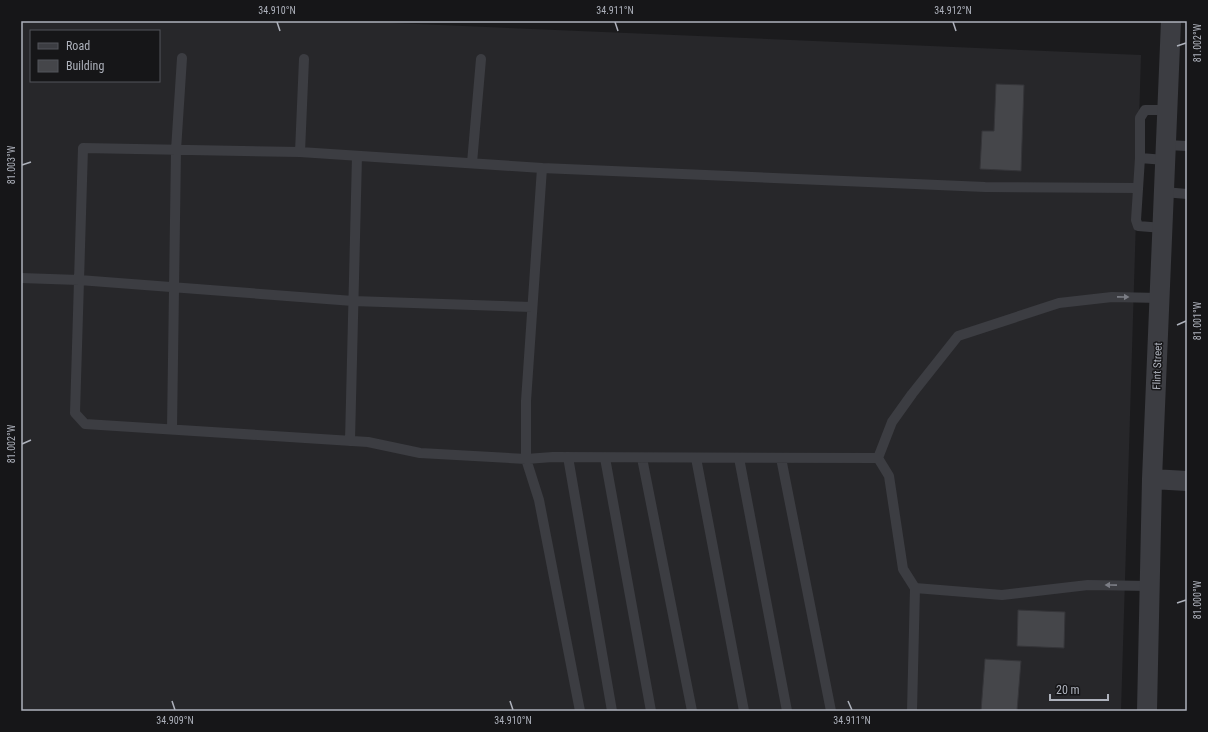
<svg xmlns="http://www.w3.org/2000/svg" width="1208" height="732" font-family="'Roboto Condensed',sans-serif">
<rect width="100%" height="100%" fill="#1b1b1d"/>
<path fill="#27272a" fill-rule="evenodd" d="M21 21H347L1141 55 1121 711H21ZM31 31H159V81H31Z"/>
<path fill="#45464a" stroke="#353539" d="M996 84 1024 85 1021 171 980 169 982 131H994Z
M1018 610 1065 612 1064 648 1017 646Z
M985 659 1021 661 1017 711H981Z"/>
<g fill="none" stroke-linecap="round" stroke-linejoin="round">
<path stroke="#3c3d42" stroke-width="10" d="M1166 145 1187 146
M300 152 304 59
M1140 158 1165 160
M472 163 481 59
M542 168 985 187 1138 188
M1164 192 1187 194
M1163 228 1138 226 1136 220 1140 158V118L1145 110H1167
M21 278 79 280 353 301 532 307
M172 429 176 150 182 58
M350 441 357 156
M568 457 612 711
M605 458 651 711
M642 458 692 711
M696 458 744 711
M739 458 787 711
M781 458 831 711
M878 458 889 476 903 569 915 588 1002 595 1088 585 1150 586
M580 711 539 500 526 459V401L542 168 300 152 83 148 75 413 85 424 368 442 420 453 526 459 553 457 878 458 892 422 912 394 958 336 1059 303 1112 297 1160 298
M912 711 915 588"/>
<path stroke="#3c3d42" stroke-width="20" d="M1152 479 1187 481
M1147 711 1152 479 1171 21"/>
</g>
<defs><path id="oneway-solid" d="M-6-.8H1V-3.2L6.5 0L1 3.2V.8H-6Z"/></defs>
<g fill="#7b7d85">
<use href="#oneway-solid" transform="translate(1123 297) rotate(1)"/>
<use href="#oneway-solid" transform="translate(1111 585) rotate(-179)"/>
</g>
<path fill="none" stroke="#aeb2bc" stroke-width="1.5" d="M277 22 280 31M615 22 618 31M953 22 956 31M1177 46 1186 43M22 165 31 162M1177 325 1186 321M22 444 31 440M1177 603 1186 600M172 701 175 710M510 701 513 710M848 701 852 710"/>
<g text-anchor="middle" stroke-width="3" stroke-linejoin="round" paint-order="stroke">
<g font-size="11" fill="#aeb2bc" stroke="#161618">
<text transform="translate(1157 366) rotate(-88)" y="4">Flint Street</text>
</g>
</g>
<rect width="1208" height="732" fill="none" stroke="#161618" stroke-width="44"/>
<rect x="30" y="30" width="130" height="52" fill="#161618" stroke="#53545a"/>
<rect x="38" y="43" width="20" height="6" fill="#3c3d42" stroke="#53545a"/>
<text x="66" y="50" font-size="12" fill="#aeb2bc">Road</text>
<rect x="38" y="60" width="20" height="12" fill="#45464a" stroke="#53545a"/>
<text x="66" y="70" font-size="12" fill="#aeb2bc">Building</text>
<path d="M1050 694v6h58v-6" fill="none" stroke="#aeb2bc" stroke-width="2"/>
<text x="1056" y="694" font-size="12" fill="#aeb2bc" stroke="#161618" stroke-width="3" paint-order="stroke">20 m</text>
<rect x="22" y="22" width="1164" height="688" fill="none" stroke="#aeb2bc" stroke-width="1.5"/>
<g font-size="10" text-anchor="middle" fill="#aeb2bc">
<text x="277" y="14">34.910°N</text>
<text x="615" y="14">34.911°N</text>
<text x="953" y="14">34.912°N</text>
<text transform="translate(1197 43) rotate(-90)" y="4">81.002°W</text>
<text transform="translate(11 165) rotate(-90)" y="4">81.003°W</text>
<text transform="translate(1197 321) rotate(-90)" y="4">81.001°W</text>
<text transform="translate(11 444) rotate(-90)" y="4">81.002°W</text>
<text transform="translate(1197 600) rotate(-90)" y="4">81.000°W</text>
<text x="175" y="724">34.909°N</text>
<text x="513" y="724">34.910°N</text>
<text x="852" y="724">34.911°N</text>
</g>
</svg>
